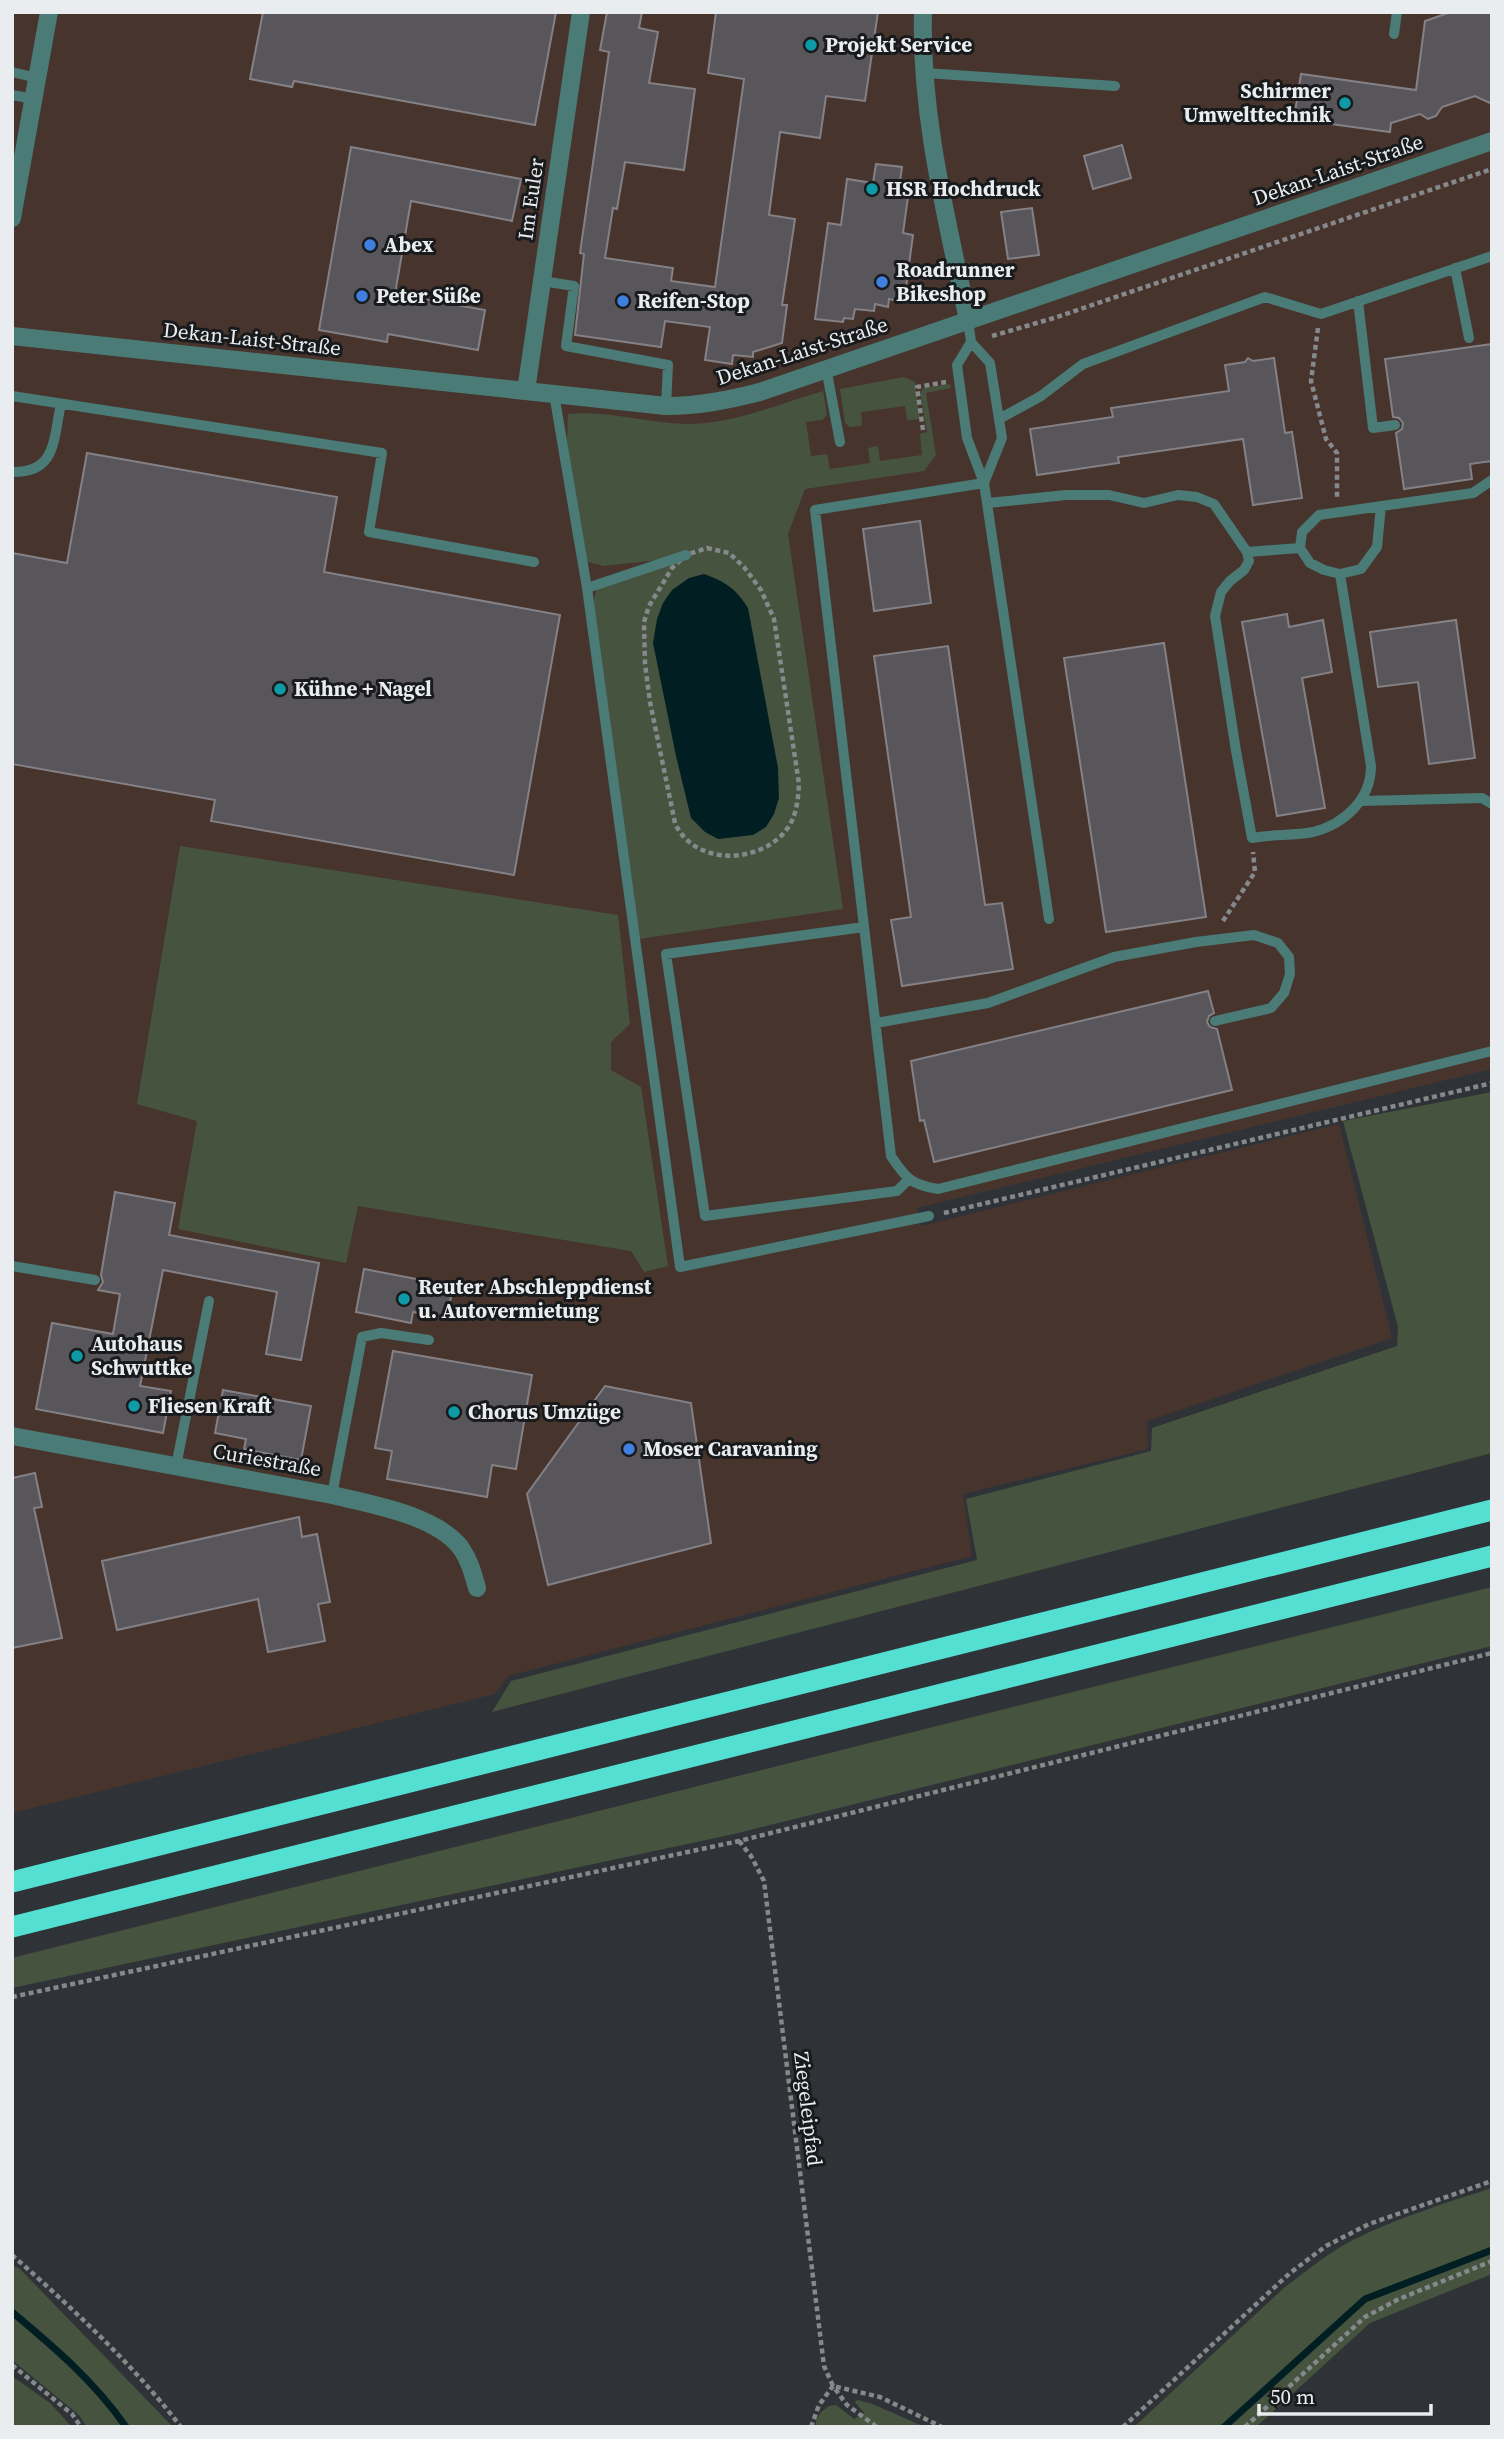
<svg xmlns="http://www.w3.org/2000/svg" width="1504" height="2439" font-family="'Source Serif 4',serif">
<rect width="100%" height="100%" fill="#2f3337"/>
<path fill="#47352d" d="M12 12H1492V1069L917 1208 921 1226 1339 1124 1392 1338 1147 1421 1148 1449 963 1494 972 1556 508 1676 495 1694 12 1813Z"/>
<path fill="#46543f" d="M904 377 915 382 920 419 907 420 905 406 861 412 862 426 850 427 845 423 840 389Z
M950 384 951 388 926 393 936 455 924 471 805 489 788 534 843 909 639 939 592 608 598 583 658 560 604 566 588 562 583 552 567 445 568 414C607 410 646 423 686 424 733 424 779 404 823 391L827 415 822 420 806 422 811 456 827 454 830 469 870 463 868 448 878 446 880 461 922 455 920 434 927 432 920 393 924 388Z
M180 846 618 915 630 1024 611 1042V1070L641 1087 668 1266 644 1272 631 1251 358 1206 346 1263 178 1229 197 1121 137 1104Z
M1492 1092V1453L492 1712 511 1681 977 1560 966 1499 1151 1451 1152 1428 1397 1346 1398 1327 1343 1121Z
M1492 1587V1646L734 1834 12 1988V1958Z
M1492 2188V2274L1370 2323 1256 2427H1134L1285 2287C1307 2271 1329 2252 1353 2240 1397 2218 1445 2203 1492 2188Z
M12 2265 20 2269 173 2427H87L79 2415 12 2360Z
M12 2376 50 2403 72 2427H12Z
M857 2400 870 2403 925 2427H816V2420L821 2412 829 2406 836 2405 854 2419 864 2413 855 2402Z"/>
<path fill="#011e23" d="M704 574C726 582 736 589 748 608L778 768 779 798 774 814 766 827 753 835 718 839 705 832 691 818 676 756 653 643 657 619 663 603 672 590 689 578Z"/>
<g fill="none" stroke-linecap="round" stroke-linejoin="round">
<path stroke="#011e23" stroke-width="7" d="M12 2312C54 2347 95 2382 126 2427
M1224 2427 1365 2299 1492 2250"/>
</g>
<path fill="#58555b" stroke="#848186" stroke-width="2" d="M263 12H556L535 125 294 81 292 87 250 79Z
M607 12H642L639 28 658 32 649 83 695 89 684 170 625 162 617 209 613 208 605 258 673 268 671 281 715 287 744 79 708 73 716 12H878L865 101 826 96 820 138 780 132 769 215 795 219 782 305H787L782 343 753 352V357L733 355 732 364 705 360 710 327 665 321 661 347 575 335 584 254 580 253 609 52 600 50Z
M1451 12H1492V104L1475 96 1442 107 1436 116 1428 119 1420 114 1391 123 1390 132 1294 119 1301 74 1416 90 1425 21Z
M1122 145 1131 178 1093 189 1084 156Z
M351 147 521 179 512 221 411 201 395 294 485 310 478 350 388 334 387 342 319 330Z
M876 164 902 167 898 196 908 197 903 233 913 235 904 302 889 299 888 307 875 304 874 311 855 309 853 319 844 318 843 322 815 319 828 223 841 225 847 179 873 183Z
M1032 208 1039 255 1008 259 1001 212Z
M1492 344V461L1470 464 1472 479 1404 489 1396 433 1402 429 1403 423 1399 418 1393 417 1385 359Z
M1248 358 1253 361 1274 358 1285 433 1292 432 1302 498 1253 505 1243 439 1118 457 1119 463 1037 475 1030 429 1113 417 1111 408 1229 391 1225 365 1245 362Z
M87 453 337 497 324 572 560 615 514 875 211 821 215 800 12 764V553L67 563Z
M920 521 931 603 874 611 863 529Z
M1287 614 1289 627 1323 620 1332 672 1302 678 1325 808 1277 816 1242 622Z
M1456 620 1475 758 1429 764 1418 682 1378 687 1370 632Z
M1164 643 1206 917 1106 932 1064 658Z
M948 646 985 905 1002 903 1013 969 902 986 891 920 911 917 874 656Z
M1208 991 1214 1013 1209 1016 1207 1022 1210 1027 1217 1029 1232 1090 934 1162 924 1120 920 1121 911 1061Z
M115 1192 175 1203 169 1235 319 1263 301 1360 266 1354 277 1292 163 1270 140 1386 171 1391 163 1433 36 1409 52 1323 113 1334 120 1294 98 1290 103 1282 101 1275Z
M364 1269 453 1286 447 1319 413 1312 411 1323 356 1312Z
M393 1351 532 1375 516 1469 492 1465 487 1497 387 1479 392 1451 375 1448Z
M605 1386 691 1403 711 1543 548 1585 527 1494Z
M223 1390 311 1406 301 1460 244 1449 246 1439 215 1433Z
M35 1473 42 1507 34 1508 62 1638 12 1648V1478Z
M299 1517 302 1537 317 1534 330 1602 318 1604 325 1641 268 1652 258 1599 117 1630 102 1561Z"/>
<g fill="none" stroke-linecap="round" stroke-linejoin="round">
<path stroke="#85898c" stroke-width="4.5" stroke-dasharray="5 3.5" stroke-linecap="butt" d="M1318 328 1311 381 1326 439 1337 453V498
M992 336 1054 318 1492 169
M923 430 917 387 946 382
M707 548 729 553 744 567 761 590 774 619 799 784C798 799 797 813 789 826 764 865 694 867 675 823L650 702 645 664 644 622 649 606 672 568 686 555Z
M1223 921 1255 872 1253 852
M944 1213 1492 1083
M739 1841 751 1856 764 1881 824 2366 833 2386 880 2397 942 2427
M12 1997 739 1841 1492 1653
M12 2255C72 2308 132 2363 181 2427
M12 2365 72 2414 81 2427
M811 2427 819 2405 833 2386 847 2405 877 2427
M1123 2427 1290 2273 1326 2246 1369 2224 1492 2181
M1245 2427 1365 2317 1399 2299 1492 2261"/>
<path stroke="#4a7b76" stroke-width="10" d="M1394 34 1397 12
M12 72 37 78
M925 73 1115 86
M12 95 34 99
M1455 268 1469 338
M542 281 574 286 566 346 668 365 666 406
M1358 301 1373 428 1395 425
M968 320 971 342 957 365 967 438 984 483 815 510 891 1156C906 1179 912 1185 938 1189L1492 1051
M971 342 990 363 1002 438 984 483 1049 919
M826 368 840 442
M554 394 587 588 680 1267 929 1216
M12 396 382 453 369 532 534 562
M999 419 1041 396 1083 364 1265 297 1321 314 1492 256
M12 472C57 473 53 439 61 404
M988 503 1066 495H1109L1144 503 1178 495 1197 497 1214 504 1247 552 1249 561 1244 570 1230 581 1221 592 1215 616 1236 751 1252 838C1272 834 1294 836 1313 832 1345 824 1371 799 1371 766L1340 574
M1381 506 1377 547 1361 569 1340 574 1324 570 1310 563 1300 548 1302 532 1319 515 1473 493 1492 480
M1247 552 1300 548
M587 588 686 555
M1361 801 1482 798 1492 804
M864 927 666 954 705 1216 897 1191 908 1180
M876 1023 988 1003 1114 957 1196 942 1254 935 1278 943 1289 957 1290 974 1284 993 1271 1008 1215 1021
M12 1266 95 1280
M176 1466 209 1301
M332 1495 362 1337 381 1333 429 1340"/>
<path stroke="#4a7b76" stroke-width="18" d="M923 12C920 116 947 219 968 320
M12 218 49 12
M12 336 666 406C699 406 728 400 760 392L1492 141
M526 391 581 12
M12 1436 332 1495C370 1504 436 1515 461 1548 470 1561 473 1574 477 1588"/>
<path stroke="#54dfd3" stroke-width="21" d="M12 1882 1492 1510
M12 1927 1492 1556"/>
</g>
<g fill="#0f9aa8" stroke="#191a1c" stroke-width="2.5">
<circle cx="811" cy="45" r="7"/>
<circle cx="1345" cy="103" r="7"/>
<circle cx="872" cy="189" r="7"/>
<circle cx="280" cy="689" r="7"/>
<circle cx="404" cy="1299" r="7"/>
<circle cx="77" cy="1356" r="7"/>
<circle cx="134" cy="1406" r="7"/>
<circle cx="454" cy="1412" r="7"/>
</g>
<g fill="#3f7fe0" stroke="#191a1c" stroke-width="2.5">
<circle cx="370" cy="245" r="7"/>
<circle cx="882" cy="282" r="7"/>
<circle cx="362" cy="296" r="7"/>
<circle cx="623" cy="301" r="7"/>
<circle cx="629" cy="1449" r="7"/>
</g>
<g text-anchor="middle" stroke-width="6" stroke-linejoin="round" paint-order="stroke">
<g font-size="21" font-weight="bold" fill="#eaedef" stroke="#191a1c" text-anchor="start">
<text x="825" y="52">Projekt Service</text>
<text x="1331" y="98" text-anchor="end">Schirmer<tspan x="1331" dy="24">Umwelttechnik</tspan></text>
<text x="886" y="196">HSR Hochdruck</text>
<text x="384" y="252">Abex</text>
<text x="896" y="277">Roadrunner<tspan x="896" dy="24">Bikeshop</tspan></text>
<text x="376" y="303">Peter Süße</text>
<text x="637" y="308">Reifen-Stop</text>
<text x="294" y="696">Kühne + Nagel</text>
<text x="418" y="1294">Reuter Abschleppdienst<tspan x="418" dy="24">u. Autovermietung</tspan></text>
<text x="91" y="1351">Autohaus<tspan x="91" dy="24">Schwuttke</tspan></text>
<text x="148" y="1413">Fliesen Kraft</text>
<text x="468" y="1419">Chorus Umzüge</text>
<text x="643" y="1456">Moser Caravaning</text>
</g>
<g font-size="21" fill="#eaedef" stroke="#191a1c">
<text transform="translate(1338 170) rotate(-19)" y="7">Dekan-Laist-Straße</text>
<text transform="translate(531 199) rotate(-82)" y="7">Im Euler</text>
<text transform="translate(252 339) rotate(6)" y="7">Dekan-Laist-Straße</text>
<text transform="translate(802 351) rotate(-18)" y="7">Dekan-Laist-Straße</text>
<text transform="translate(267 1460) rotate(10)" y="7">Curiestraße</text>
<text transform="translate(808 2109) rotate(83)" y="7">Ziegeleipfad</text>
</g>
</g>
<rect width="1504" height="2439" fill="none" stroke="#eaedef" stroke-width="28"/>
<path d="M1259 2404v10h172v-10" fill="none" stroke="#eaedef" stroke-width="3.5"/>
<text x="1270" y="2404" font-size="21" fill="#eaedef" stroke="#191a1c" stroke-width="5" paint-order="stroke">50 m</text>
</svg>
